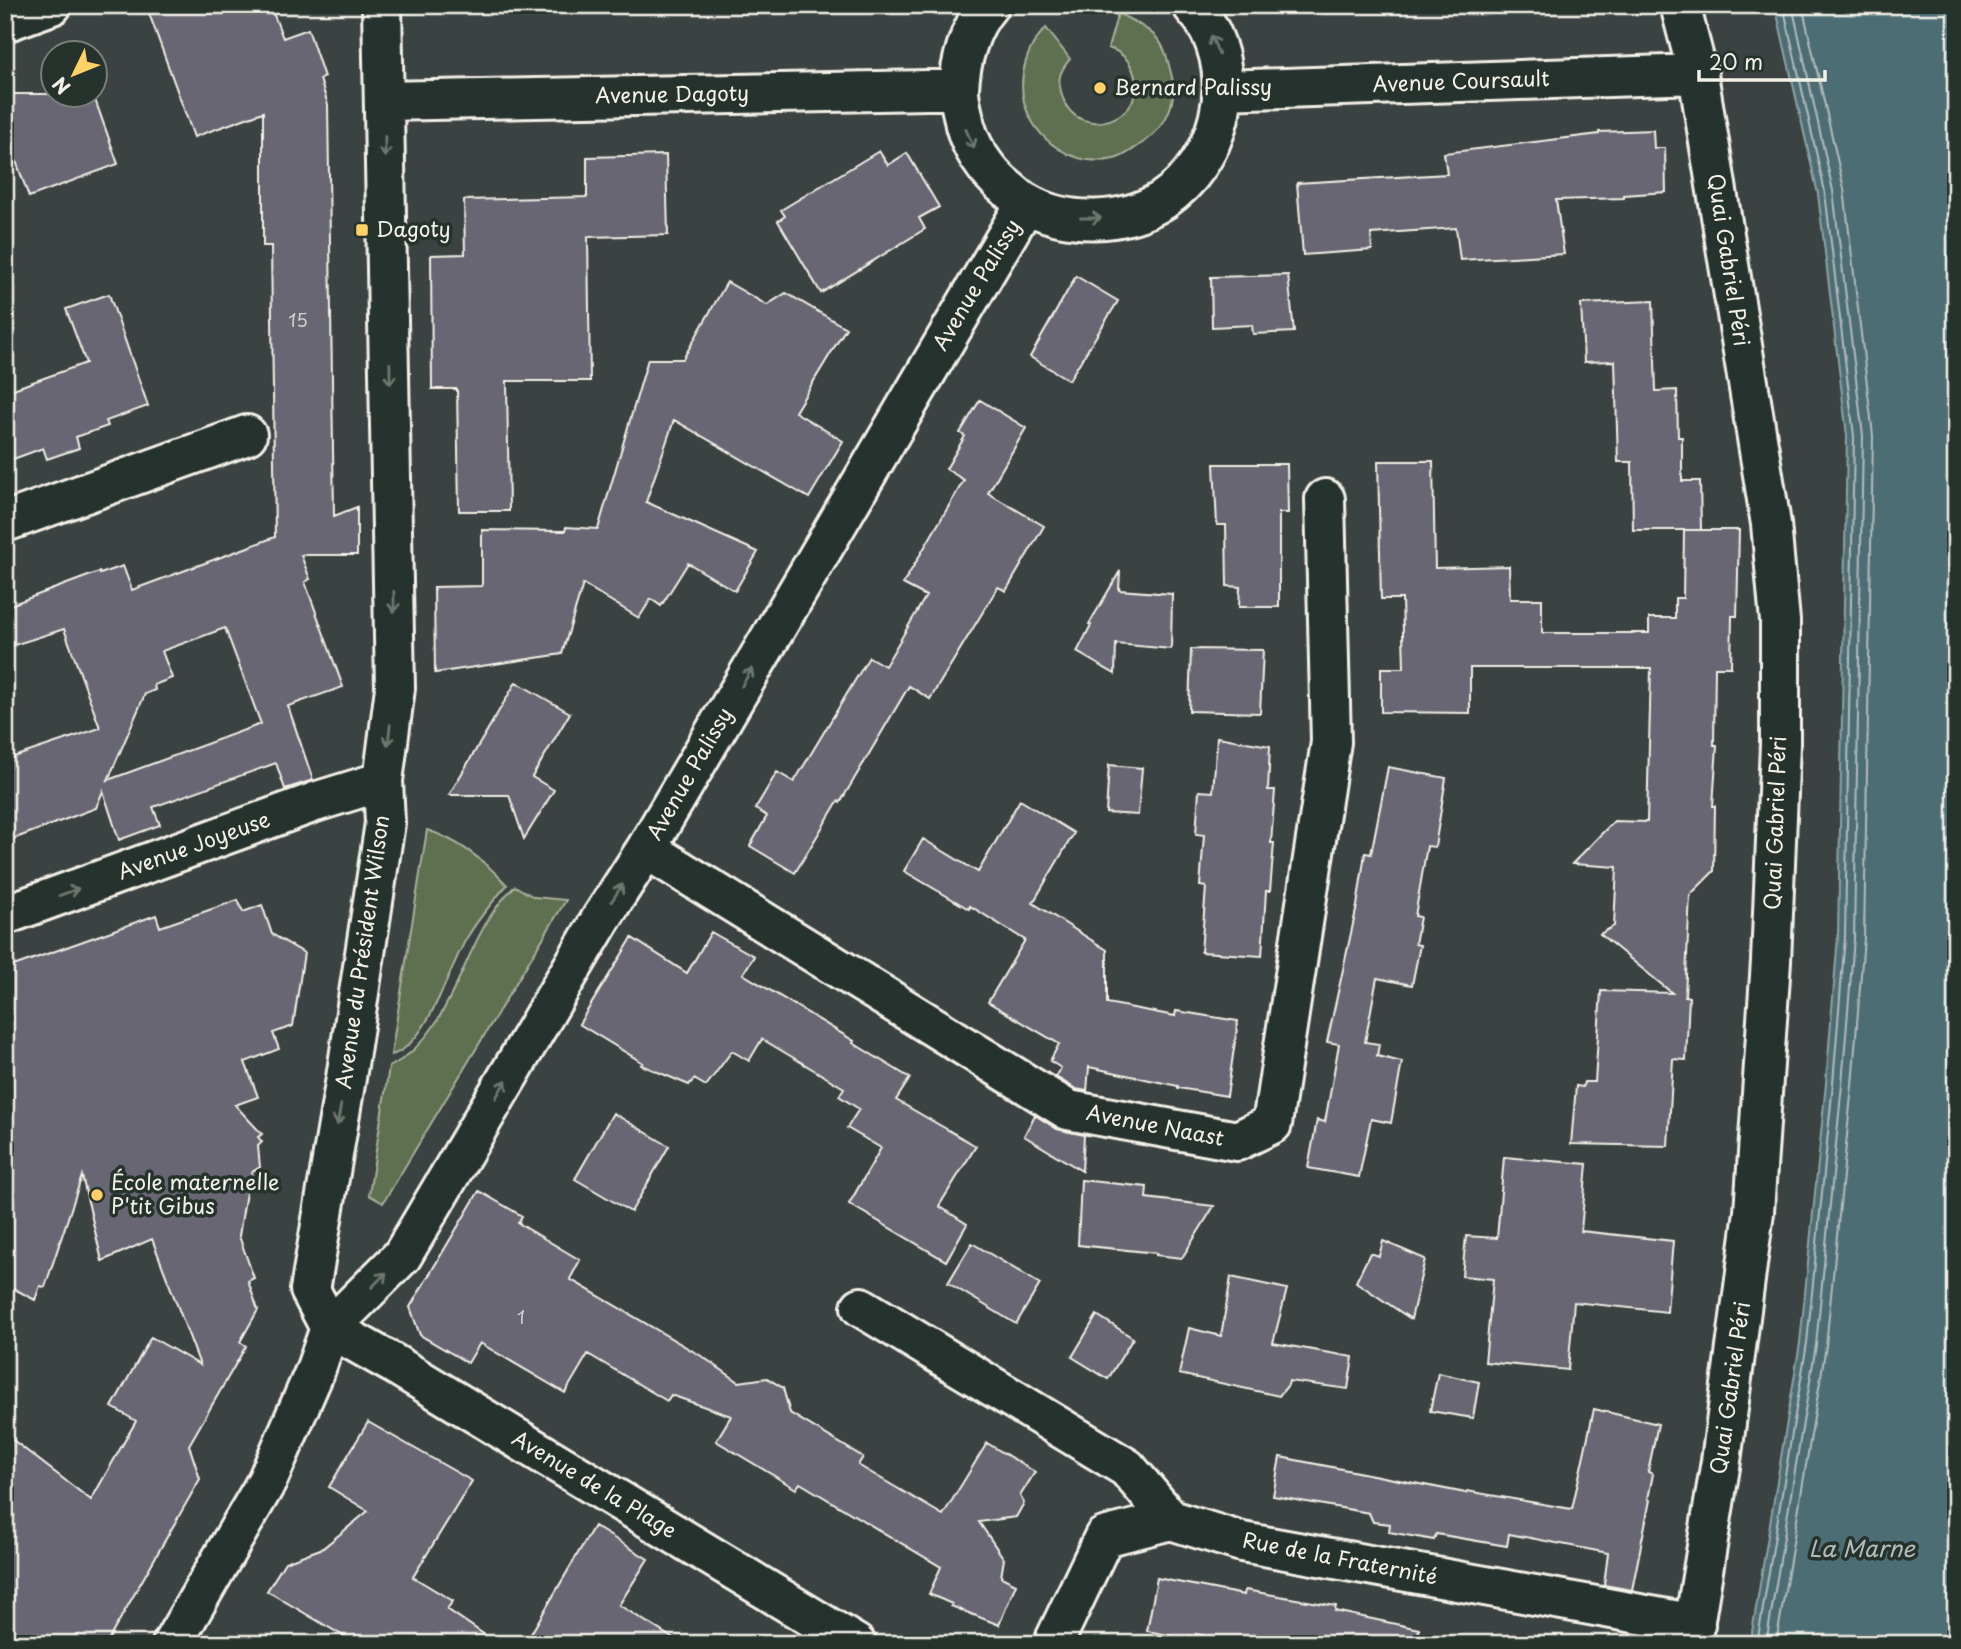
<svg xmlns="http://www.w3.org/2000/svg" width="1961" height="1649" font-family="'Playpen Sans',sans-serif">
<rect width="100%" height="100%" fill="#3a4242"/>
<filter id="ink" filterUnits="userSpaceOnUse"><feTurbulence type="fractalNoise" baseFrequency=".0143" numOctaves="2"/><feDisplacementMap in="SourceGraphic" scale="14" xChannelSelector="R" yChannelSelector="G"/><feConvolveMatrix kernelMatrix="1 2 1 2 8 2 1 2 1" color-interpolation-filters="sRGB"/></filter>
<g filter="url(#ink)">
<path fill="#5f6f51" stroke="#aab09c" stroke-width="2" d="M1118 13C1130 20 1145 26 1155 36 1164 45 1167 57 1170 69 1180 101 1166 129 1138 146 1131 151 1123 157 1114 159 1074 168 1035 141 1024 102 1018 76 1027 46 1046 28L1070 59C1058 73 1057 81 1063 98 1078 144 1154 119 1132 68 1127 57 1119 51 1108 48Z
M427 830C458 840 485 861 507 885 493 901 479 918 468 936 449 966 428 1046 391 1055Z
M515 886 534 897 566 900 383 1203 369 1195 389 1067C458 1032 460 937 515 886Z"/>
<path fill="#4e6d75" stroke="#90a2a3" stroke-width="2" d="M1775 5H1956V1644H1750L1800 1343 1826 1083 1838 936 1847 436 1818 194Z"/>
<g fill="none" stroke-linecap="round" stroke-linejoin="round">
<path stroke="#b2bcba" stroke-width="2" d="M1757 1644 1807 1343 1833 1083 1845 937 1854 436 1825 192 1783 5
M1766 1644 1816 1345 1842 1084 1854 938 1863 436 1833 191 1792 5
M1776 1644 1826 1346 1852 1085 1864 938 1873 436 1844 189 1802 5"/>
</g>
<path fill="#686673" stroke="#f4f1e8" stroke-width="2" fill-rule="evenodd" d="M146 5H270L283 38 308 29 324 77 320 79 328 105 334 516 357 507V555H301L310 579 305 582 343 687 288 706 313 780 285 789 276 763 153 807 160 825 119 840 103 791 96 808 5 842V760L100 728 64 629 5 648V607L99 572 100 574 123 566 132 590 275 537 271 246H263V112L194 137ZM225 628 261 724 108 780 145 694 155 690 154 685 172 678 162 651Z
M5 94H93L118 164 29 197 5 130Z
M1653 130 1654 148H1665L1666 192 1624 195V198L1556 200 1564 254 1460 260 1456 228 1371 234 1372 250 1303 255 1297 183 1447 174 1444 153 1599 134V132Z
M879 151 888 165 907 153 939 207 919 218 925 229 821 293 778 221 785 216 781 210Z
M666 155 668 235 588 237 590 381H507L509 511H459L457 389H432L431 255 465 254 464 200 587 197V157Z
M1288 275 1294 332 1253 334 1252 325 1212 327 1211 277Z
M1076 276 1118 301 1069 380 1030 357Z
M727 282 767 305 786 293 846 328 795 412 843 441 809 498 674 420 646 502 758 552 735 591 688 563 661 606 651 599 639 618 583 584 562 654 435 673 434 587 482 586V530L565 531 566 527 598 529 648 359H683Z
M109 294 148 406 106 421 108 426 76 437 79 448 47 459 43 448 5 462V392L86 363 66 309Z
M1653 301 1656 391 1677 390 1678 437H1682V481H1700L1701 530H1633L1632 462H1618L1615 361 1584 362 1581 304Z
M980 400 1026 428 988 493 1044 526 1006 591 998 587 930 699 909 686 840 803 838 801 795 873 750 846 767 816 755 809 777 772 794 782 869 657 885 666 926 596 903 584 964 480 946 469 965 436 960 433Z
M1378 461H1433L1435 568 1509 566 1510 599H1542V633H1649V618H1675V598H1683L1684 530H1739L1737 616H1732L1731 667H1715L1714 745H1717L1713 806H1715L1714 871 1690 895 1685 996 1689 997 1686 1060 1673 1059 1668 1146 1571 1144 1576 1086 1583 1087 1584 1082H1595L1601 991 1672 993 1600 934 1614 926 1617 867 1572 864 1614 821 1647 822 1651 668H1470V713L1381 712V668H1404L1402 599H1381Z
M1214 464H1287L1288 513H1279V607H1239L1240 587 1227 586 1226 525H1217Z
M1120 571 1119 590 1172 594 1171 649 1116 644 1115 674 1077 652 1091 625 1089 624Z
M1191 649 1263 650 1260 713 1189 711Z
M516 682 570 713 532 777 554 790 524 839 509 795H449Z
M1217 737 1270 746 1268 790H1275L1271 843H1274L1270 891H1266L1262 956 1201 952 1206 887 1200 886 1204 835 1196 834 1199 791 1213 792Z
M1109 765 1142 768 1138 815 1106 813Z
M1388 767 1446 778 1435 847 1427 846 1415 916 1420 917 1415 944 1420 945 1412 985 1377 978 1365 1042 1379 1044 1377 1056 1402 1062 1391 1123 1371 1119 1359 1177 1308 1168 1317 1120 1325 1122 1339 1044 1327 1042 1357 906 1365 853 1371 854Z
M1020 800 1074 833 1033 903 1107 950V1003L1175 1016 1176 1011 1238 1021 1227 1096 1178 1088V1086L1089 1067 1087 1091 1076 1089 1056 1077 1061 1068 1050 1061 1059 1044 988 1002 1025 940 970 906 969 909 904 871 923 839 978 872Z
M238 900 243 912 262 905 272 934 304 953 293 1026 273 1033 279 1049 245 1062 258 1097 235 1105 262 1134 258 1137 262 1142 258 1146 260 1167 252 1172V1180H248L239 1236 254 1278 248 1281 258 1310 240 1342 246 1346 189 1445 200 1479 106 1644H15L5 1617V1434L91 1500 136 1421 112 1407 151 1337 200 1365 152 1239 102 1261 82 1176 45 1287 40 1286 35 1300 5 1284V969L156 915 160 927Z
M711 932 754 956 743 974 854 1041 853 1043 910 1078 896 1100 976 1146 939 1206 967 1224 946 1261 849 1204 881 1148 847 1128 859 1109 839 1096 844 1088 762 1039 749 1061 732 1051 706 1086 694 1079 689 1085 641 1065 643 1063 579 1024 632 938 687 973Z
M613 1113 669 1146 631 1212 575 1179Z
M1035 1115 1057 1129 1084 1135 1082 1171 1024 1136Z
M1504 1157 1587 1164 1581 1231 1673 1241 1667 1312 1574 1302 1568 1370 1485 1362 1493 1279 1462 1276 1466 1236 1497 1238Z
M1081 1180 1147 1187 1146 1198 1214 1206 1182 1258 1156 1255V1253L1078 1245Z
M479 1191 522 1216 518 1223 580 1260 570 1279 703 1357 739 1382 767 1378 783 1388 790 1413 863 1457 858 1465 943 1515 987 1443 1035 1472 1020 1496 1024 1503 1016 1517 979 1522 1004 1559 1001 1577 1016 1584 999 1625 951 1606 952 1604 929 1594 941 1567 800 1483 796 1489 716 1441 731 1416 671 1395 667 1401 588 1354 565 1393 480 1343 468 1363 420 1335 410 1307Z
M1383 1241 1425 1259 1411 1319 1356 1282 1370 1253 1379 1256Z
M972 1243 1040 1284 1016 1324 948 1283Z
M1231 1277 1287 1289 1273 1343 1353 1357 1348 1389 1289 1381 1288 1385 1279 1396 1179 1374 1189 1328 1221 1336Z
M1097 1315 1133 1338 1108 1379 1072 1357Z
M1438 1373 1479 1382 1473 1418 1430 1411Z
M1594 1409 1658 1424 1648 1472 1653 1474 1648 1499 1650 1500 1632 1590 1604 1585 1608 1553 1509 1534 1507 1546 1436 1534 1434 1540 1389 1532 1390 1524 1373 1522 1369 1513 1273 1496 1280 1457 1466 1493 1467 1491 1572 1509Z
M368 1422 472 1481 413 1577 453 1601 447 1609 498 1644H357L267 1591 285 1562 323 1548 368 1511 329 1487Z
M594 1526 648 1559 619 1605 682 1644H525Z
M1157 1578 1244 1595 1245 1590 1336 1606 1335 1611 1419 1629 1417 1644H1245L1196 1634 1195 1640 1147 1631Z"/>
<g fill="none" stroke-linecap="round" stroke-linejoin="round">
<defs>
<path id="minor" d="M989 5C970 26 960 62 959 89 959 97 961 107 963 115 967 144 986 172 1009 190 1014 194 1020 200 1026 203 1066 226 1124 225 1163 200 1219 162 1241 81 1205 22 1202 16 1196 11 1192 5
M1680 5 1698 74 1771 524 1780 621V744L1771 961 1754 1212 1721 1461 1691 1644
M5 22 52 5
M1223 90 1698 74
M384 101 927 90H959
M5 522 247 435
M646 849 1068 1110 1237 1141 1272 1124 1331 742 1325 499
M5 915 315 802 383 781
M861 1307 1127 1468 1171 1520
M330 1328 310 1290 346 1078 385 823 383 781 395 688 382 5
M330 1328 394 1364 856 1644
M172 1644 267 1481 315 1371 330 1328 402 1256 601 919 646 849 1026 203
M1053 1644 1104 1537 1171 1520 1242 1542 1695 1624"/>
</defs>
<use href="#minor" stroke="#f4f1e8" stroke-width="44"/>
<use href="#minor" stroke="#26332d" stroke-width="38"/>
</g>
<defs><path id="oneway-shaft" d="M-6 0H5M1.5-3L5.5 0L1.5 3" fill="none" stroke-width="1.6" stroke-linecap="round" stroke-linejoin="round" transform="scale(1.75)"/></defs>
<g stroke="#6e766e">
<use href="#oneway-shaft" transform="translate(1215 45) rotate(-112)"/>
<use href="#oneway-shaft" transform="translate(970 139) rotate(67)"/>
<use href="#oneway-shaft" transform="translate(385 147) rotate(89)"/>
<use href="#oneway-shaft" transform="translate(1091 218)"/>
<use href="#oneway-shaft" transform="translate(390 374) rotate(89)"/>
<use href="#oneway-shaft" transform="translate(394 602) rotate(89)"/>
<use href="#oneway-shaft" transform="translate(747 677) rotate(-60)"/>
<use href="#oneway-shaft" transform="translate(389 735) rotate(97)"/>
<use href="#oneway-shaft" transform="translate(69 892) rotate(-20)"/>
<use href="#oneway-shaft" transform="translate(617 893) rotate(-57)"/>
<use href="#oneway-shaft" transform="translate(501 1089) rotate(-60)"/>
<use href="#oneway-shaft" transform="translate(339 1115) rotate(100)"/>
<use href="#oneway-shaft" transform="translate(379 1280) rotate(-45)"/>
</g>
</g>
<g fill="#ffd166" stroke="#26332d" stroke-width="2.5">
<circle cx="1100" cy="88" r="7"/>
<rect x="355" y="223" width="14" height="14" rx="3.5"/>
<circle cx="97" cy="1195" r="7"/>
</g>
<g text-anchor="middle" stroke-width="7" stroke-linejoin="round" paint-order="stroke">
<g font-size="18" fill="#d1cecb">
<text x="298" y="327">15</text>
<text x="521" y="1324">1</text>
</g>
<g font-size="21" fill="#f4f1e8" stroke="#26332d">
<text transform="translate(1461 82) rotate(-2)" y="7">Avenue Coursault</text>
<text transform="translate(672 95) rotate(-1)" y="7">Avenue Dagoty</text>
<text transform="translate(1728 260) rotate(81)" y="7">Quai Gabriel Péri</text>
<text transform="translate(977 285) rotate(-59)" y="7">Avenue Palissy</text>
<text transform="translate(690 774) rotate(-60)" y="7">Avenue Palissy</text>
<text transform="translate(1776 823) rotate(-88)" y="7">Quai Gabriel Péri</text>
<text transform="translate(194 846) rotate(-20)" y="7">Avenue Joyeuse</text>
<text transform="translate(363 952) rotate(-82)" y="7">Avenue du Président Wilson</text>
<text transform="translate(1155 1126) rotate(11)" y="7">Avenue Naast</text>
<text transform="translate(1731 1388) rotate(-82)" y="7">Quai Gabriel Péri</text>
<text transform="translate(594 1485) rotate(31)" y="7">Avenue de la Plage</text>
<text transform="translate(1340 1559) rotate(11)" y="7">Rue de la Fraternité</text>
</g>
<g font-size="21" fill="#f4f1e8" stroke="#26332d" text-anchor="start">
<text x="1114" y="95">Bernard Palissy</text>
<text x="376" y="237">Dagoty</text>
<text x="111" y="1190">École maternelle<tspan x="111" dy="24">P'tit Gibus</tspan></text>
</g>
<g font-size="23" font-style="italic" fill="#b2bcba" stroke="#26332d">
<text x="1862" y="1557">La Marne</text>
</g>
</g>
<rect width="1961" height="1649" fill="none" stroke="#26332d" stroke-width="28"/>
<rect x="14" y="14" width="1933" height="1621" fill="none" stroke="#f4f1e8" stroke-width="2.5" filter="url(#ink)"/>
<g transform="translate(74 74) rotate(227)"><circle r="33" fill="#26332d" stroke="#787f78" stroke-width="2"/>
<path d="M0-5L12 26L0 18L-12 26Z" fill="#ffd166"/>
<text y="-10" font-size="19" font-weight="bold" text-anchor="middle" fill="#f4f1e8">N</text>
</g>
<path d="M1699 70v10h126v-10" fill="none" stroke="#f4f1e8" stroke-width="3.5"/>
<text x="1709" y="70" font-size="21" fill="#f4f1e8" stroke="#26332d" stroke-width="5" paint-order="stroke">20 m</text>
</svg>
